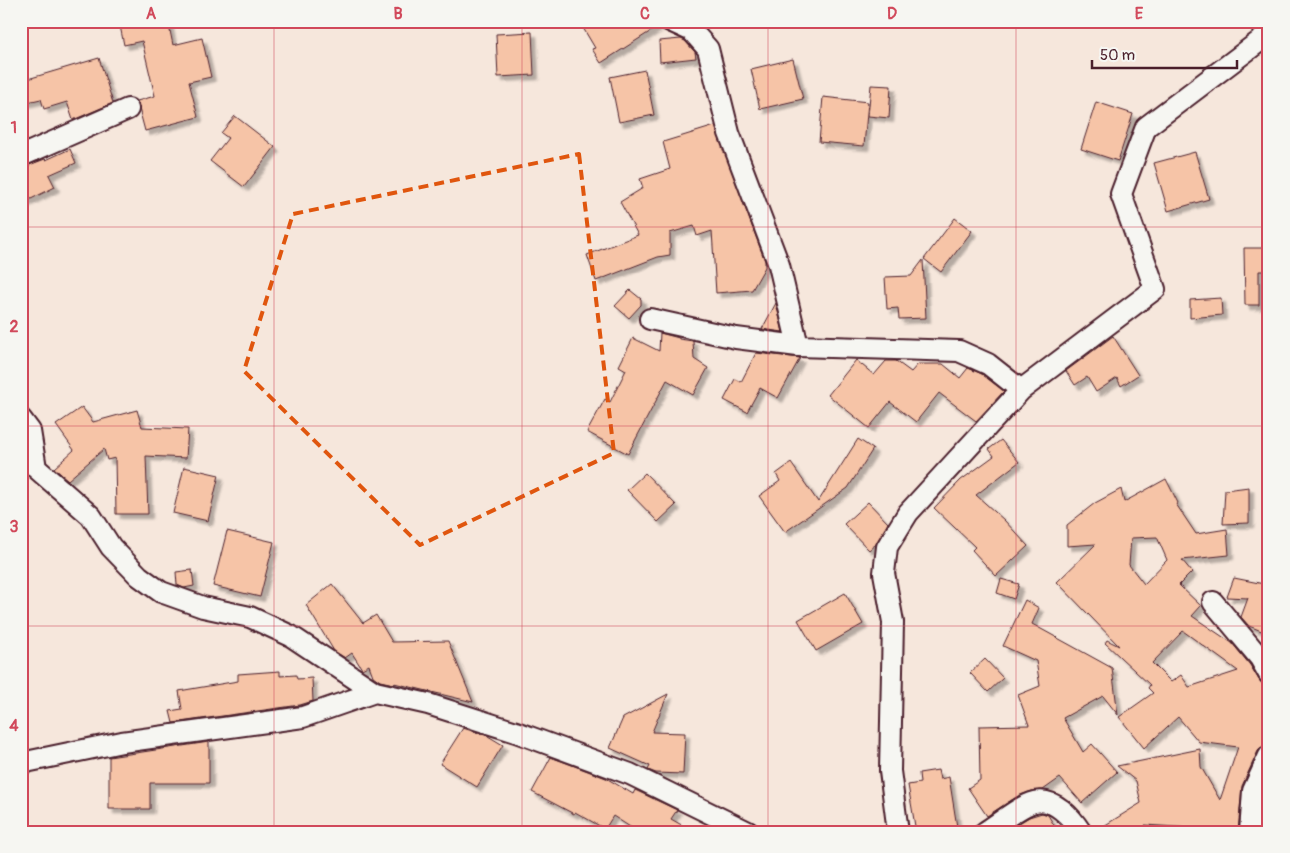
<svg xmlns="http://www.w3.org/2000/svg" width="1290" height="853" font-family="Pangolin,sans-serif">
<defs>
<filter id="shadow"><feDropShadow dx="4.5" dy="4.5" stdDeviation="1" flood-color="#0004"/></filter>
</defs>
<rect width="100%" height="100%" fill="#f6e7dc"/>
<filter id="ink" filterUnits="userSpaceOnUse"><feTurbulence type="fractalNoise" baseFrequency=".02" numOctaves="2"/><feDisplacementMap in="SourceGraphic" scale="10" xChannelSelector="R" yChannelSelector="G"/><feConvolveMatrix kernelMatrix="1 2 1 2 8 2 1 2 1" color-interpolation-filters="sRGB"/></filter>
<g filter="url(#ink)">
<path fill="#f6c4a7" stroke="#4a1f2b" fill-rule="evenodd" filter="url(#shadow)" d="M119 21H168L173 45 202 38 211 77 189 82 198 117 145 131 137 101 155 96 142 41 124 45Z
M579 21H658L659 26 601 63 592 49 595 48Z
M532 32 534 75 498 77 496 34Z
M681 39 685 41 695 52 696 58 660 62 659 41Z
M99 58 113 103 73 120 67 102 44 109 41 99 23 103 21 95V81Z
M793 59 803 99 760 109 751 69Z
M645 70 654 115 619 122 610 77Z
M871 85 891 86 889 118 868 116Z
M823 97 868 102 864 146 819 142Z
M1096 102 1133 114 1118 161 1081 149Z
M235 116 275 147 244 187 210 161 228 138 221 133Z
M715 126 765 261V267L752 290 716 293 712 231 697 236 694 226 670 233V255L658 257 596 281 587 255 638 235 620 202 643 188 640 179 670 169 663 142Z
M70 149 76 163 49 175 55 187 21 204V168L45 159 46 160Z
M1195 152 1209 199 1168 211 1154 163Z
M955 218 972 231 941 272 924 259Z
M1244 248H1269V271H1259V305H1245Z
M923 260 926 318 899 319 898 308 887 309 885 277 911 276Z
M630 290 641 299V305L629 318 615 306Z
M1221 298 1222 315 1190 318V300Z
M776 303 783 332 762 329Z
M660 333 679 338V339L693 341 694 359 708 368 693 395 667 380 628 454 587 432 605 399 610 402 626 370 619 366 633 338 659 351Z
M1113 336 1138 375 1121 386 1117 378 1096 392 1087 377 1075 385 1066 371Z
M756 353 800 358 778 398 760 388 747 412 724 400 735 379 741 382Z
M856 360 874 375 886 361H896L911 372 918 364H943L960 378 968 368 982 374 1004 391 976 421 939 393 916 422 890 402 869 428 828 395Z
M82 407 93 422 137 410 142 427 188 429 186 458 146 456 148 514H116L115 458 107 460 104 449 68 480 54 468 74 450 56 425Z
M858 439 873 449 848 488 785 532 759 496 780 481 776 474 791 463 818 502Z
M1001 440 1019 462 976 495 1004 520 1028 546 996 576 972 550 975 547 934 508 961 480 994 456 989 449Z
M184 467 219 475 208 521 173 513Z
M645 473 676 505 658 522 627 490Z
M1166 479 1178 503 1176 504 1196 534 1227 529 1229 555 1182 560 1192 572 1179 585 1201 606 1192 616 1232 643 1250 665 1259 680 1263 684 1269 686V744L1263 746 1258 751 1242 786 1238 832H1207L1208 829 1145 825 1150 832H1094L1141 803 1136 781 1117 766 1200 749 1201 767 1220 800 1238 747 1199 742 1178 717 1144 748 1119 717 1153 693 1148 688 1150 685 1105 643 1107 640 1119 646 1057 582 1096 544 1067 546V525L1095 503 1121 489 1124 502ZM1157 537 1167 560 1144 584 1129 565 1131 538ZM1183 631 1238 671 1189 687 1181 675 1171 682 1152 663Z
M1249 487V523L1223 524 1225 490Z
M868 502 888 523 876 544 869 550 844 524Z
M227 531 274 542 260 597 213 586Z
M192 570 194 586 184 588 177 585 176 572Z
M1234 578 1269 585V634L1249 626 1241 617 1248 598 1227 597Z
M1001 579 1019 584 1014 599 997 593Z
M332 584 363 623 376 615 392 642 448 641 473 702 394 683V684L380 681 373 676 369 665 362 669 352 653 345 658 334 651 306 605Z
M845 593 863 624 816 651 798 620Z
M1025 600 1039 608 1032 624 1112 668 1118 715 1103 696 1063 718 1083 752 1092 744 1117 772 1082 803 1060 778 1043 790 1032 791 1018 796 987 816 968 788 980 780 979 726 1029 725 1018 695 1040 686 1036 661 1003 646Z
M985 659 1003 678 988 692 970 673Z
M280 671V676L296 675 297 679 312 678 313 701 300 705 173 723 170 711 182 709 179 691 238 681V674Z
M668 694 652 732 685 733 683 774 656 773 648 770 650 766 610 748 623 718Z
M463 728 488 736 503 745 477 787 440 764Z
M209 742V783H150V809H109V757Z
M551 757 606 778 633 794 635 790 677 810 671 819 694 832H638L613 816 605 829 575 812 574 814 532 792Z
M938 770 940 779 949 777 957 827 931 832H916L908 785 920 783 919 773Z
M1269 785V832H1262L1265 794Z
M1042 813 1048 815 1058 832H1009L1008 830 1029 817Z"/>
<g fill="none" stroke-linecap="round" stroke-linejoin="round">
<defs>
<path id="minor" d="M670 21 692 31 708 49 729 133 779 265 798 346
M21 156 128 109
M650 319 736 338 798 346 959 351 988 364 1021 390 908 513 887 547 884 573 893 622 890 771 898 832
M1021 390 1155 289 1121 194 1146 127 1269 34
M21 419 30 431 36 468 91 516 111 547 139 576 161 592 203 607 250 617 291 636 375 692 428 704 516 732 630 774 748 832
M1213 602 1260 658 1269 674
M21 763 122 742 303 717 375 692
M985 832C998 824 1021 805 1035 802 1054 797 1072 818 1081 832
M1250 832 1253 791 1269 756"/>
</defs>
<use href="#minor" stroke="#4a1f2b" stroke-width="24"/>
<use href="#minor" stroke="#f6f6f2" stroke-width="20"/>
</g>
</g>
<path fill="none" stroke="#e0560e" stroke-width="4" stroke-dasharray="10 6" stroke-linejoin="round" d="M579 154 614 453 420 545 244 371 293 214Z"/>
<path fill="none" stroke="#d1495b" stroke-width="1" stroke-opacity="0.55" d="M274 21V832M522 21V832M768 21V832M1016 21V832M21 227H1269M21 426H1269M21 626H1269"/>
<rect width="1290" height="853" fill="none" stroke="#f6f6f2" stroke-width="55"/>
<path d="M1092 60v8h145v-8" fill="none" stroke="#4a1f2b" stroke-width="2.5"/>
<text x="1100" y="60" font-size="15" fill="#4a1f2b" stroke="#f6f6f2" stroke-width="4" paint-order="stroke">50 m</text>
<rect x="28" y="28" width="1234" height="798" fill="none" stroke="#d1495b" stroke-width="2"/>
<g font-size="16" text-anchor="middle" font-weight="bold" fill="#d1495b">
<text x="151" y="19">A</text>
<text x="398" y="19">B</text>
<text x="645" y="19">C</text>
<text x="892" y="19">D</text>
<text x="1139" y="19">E</text>
<text x="14" y="133">1</text>
<text x="14" y="332">2</text>
<text x="14" y="532">3</text>
<text x="14" y="731">4</text>
</g>
</svg>
